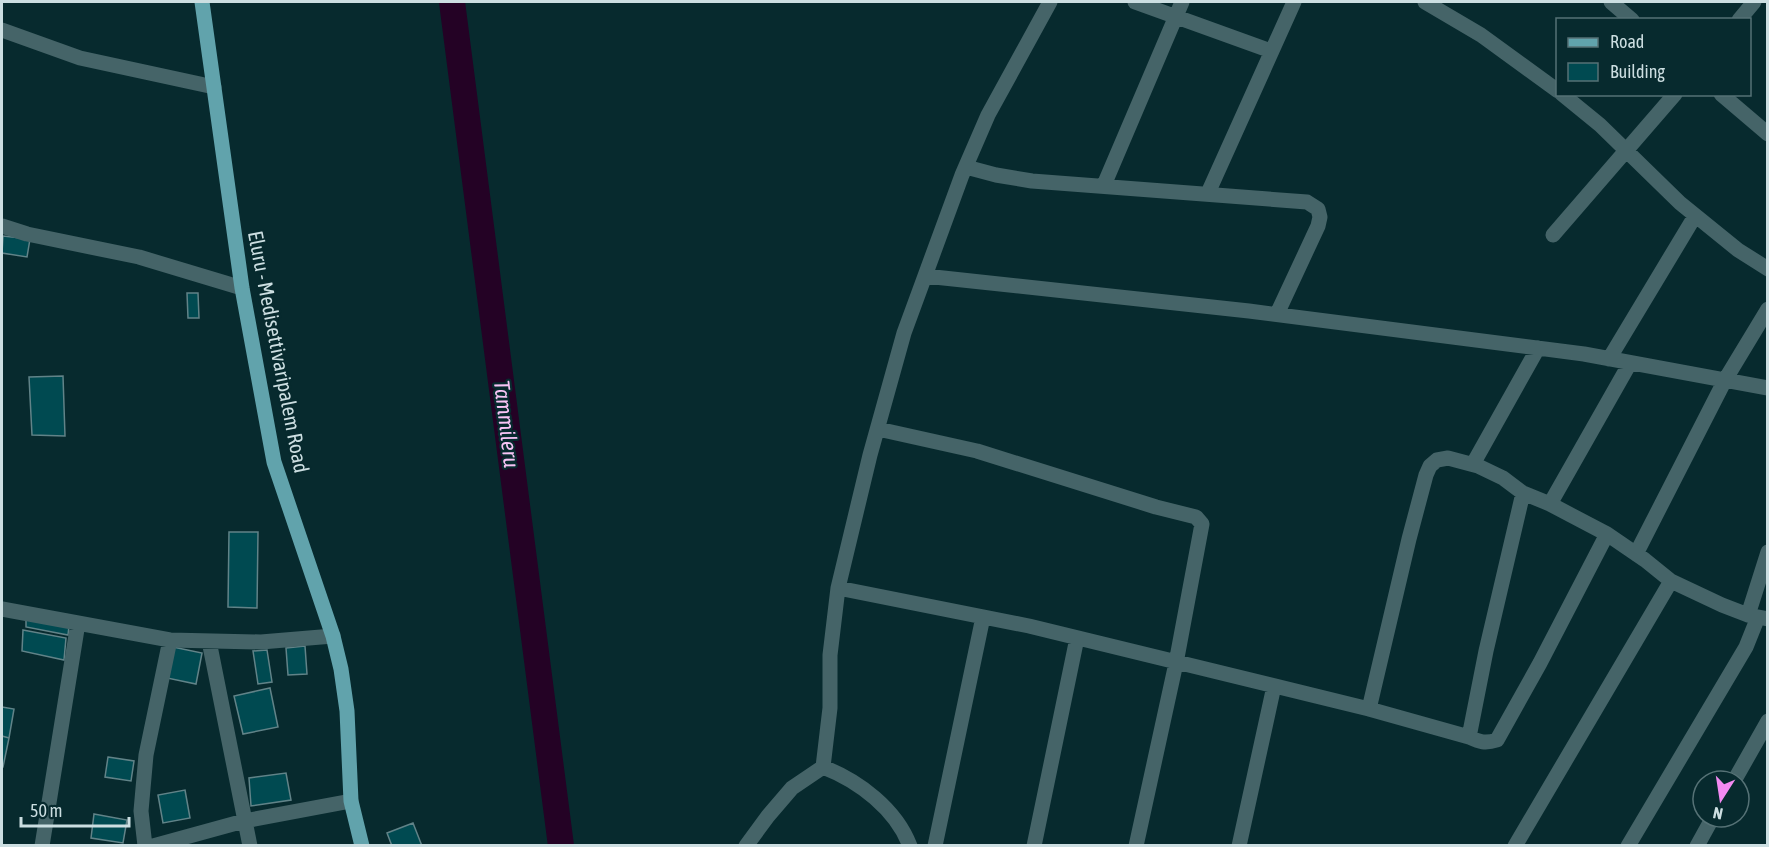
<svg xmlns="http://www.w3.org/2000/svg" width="1769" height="847" font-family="'Asap Condensed',sans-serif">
<rect width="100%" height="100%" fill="#072a2e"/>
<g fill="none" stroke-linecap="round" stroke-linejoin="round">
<path stroke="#240225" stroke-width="26" d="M452 2 561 846"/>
</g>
<path fill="#004a51" stroke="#618388" stroke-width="1.5" d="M3 236 30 239 27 257 2 253Z
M187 293H198L199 318H188Z
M63 376 65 436 32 435 29 377Z
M229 532H258L257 608 228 607Z
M26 618 69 626 68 635 26 627Z
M23 630 66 638 64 660 22 651Z
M305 646 307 674 288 675 286 648Z
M173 647 202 653 196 684 167 678Z
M267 650 272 682 258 684 253 651Z
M270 688 278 727 243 734 234 696Z
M2 707 14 709 9 738 2 736Z
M2 736 9 738 3 767H2Z
M108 757 134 761 131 781 105 777Z
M286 773 291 800 251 806 249 778Z
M185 790 190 818 163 823 158 795Z
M94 814 127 820 123 843 91 838Z
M413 823 422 846H392L387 833Z"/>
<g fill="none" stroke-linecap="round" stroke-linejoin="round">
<path stroke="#456468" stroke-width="15" d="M1135 2 1271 51
M1425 2 1481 35 1558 91
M1611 2 1632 20
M1739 20 1754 2
M2 30 80 58 214 87
M1562 94 1600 125 1680 203 1738 250 1768 269
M1721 94 1768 134
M966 167 996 175 1032 181 1307 202 1318 209 1320 217 1318 226 1277 314
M1104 185 1182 2
M1208 193 1294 2
M2 226 27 234 139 257 242 288
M1553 235 1675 94
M925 276 1249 311 1584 354 1768 388
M1609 359 1695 216
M878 429 977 451 1156 507 1196 517 1202 524 1176 663 1136 846
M1473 464 1538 348
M1550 504 1630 363
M1636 554 1725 380 1768 309
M838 588 1029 626 1369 709 1469 737C1480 742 1485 744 1497 740L1540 663 1607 534
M2 609 170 640 261 642 333 636
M1748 615 1768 552
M209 641 250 846
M1369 709 1409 539 1426 475 1430 466 1437 460 1448 458 1478 466 1503 478 1523 493 1550 504 1607 534 1645 560 1671 581 1722 605 1748 615 1768 619
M1469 737 1486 651 1523 493
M823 767C859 781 896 809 910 846
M1734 781 1768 721
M42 846 78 623
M145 846 141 811 146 755 170 640
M153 846 244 821 351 801
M746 846 768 816 792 788 823 767 830 708V655L838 588 870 455 904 333 962 175 988 115 1050 2
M935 846 983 617
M1034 846 1077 638
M1239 846 1274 686
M1515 846 1671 581
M1628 846 1746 647 1758 617
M1697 846 1713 817"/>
<path stroke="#61a3ac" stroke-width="15" d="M202 2 242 288 274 462 333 636 341 669 347 711 351 801 362 846"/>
</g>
<g text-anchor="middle" stroke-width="4.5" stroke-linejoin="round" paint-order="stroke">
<g font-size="21" fill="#ccdee1" stroke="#072a2e">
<text transform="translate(278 352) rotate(79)" y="7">Eluru - Medisettivaripalem Road</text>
</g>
<g font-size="22" font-style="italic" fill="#f8c4f6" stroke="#072a2e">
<text transform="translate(507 424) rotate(83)" y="8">Tammileru</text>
</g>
</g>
<rect width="1769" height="847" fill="none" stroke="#ccdee1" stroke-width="6"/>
<rect x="1556" y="18" width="195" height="78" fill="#072a2e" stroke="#567276" stroke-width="1.5"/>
<rect x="1568" y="38" width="30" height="9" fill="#61a3ac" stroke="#567276" stroke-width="1.5"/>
<text x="1610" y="48" font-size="18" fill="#ccdee1">Road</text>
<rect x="1568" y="63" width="30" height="18" fill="#004a51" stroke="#567276" stroke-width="1.5"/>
<text x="1610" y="78" font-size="18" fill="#ccdee1">Building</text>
<g transform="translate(1721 799) rotate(192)"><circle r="28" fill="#072a2e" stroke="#567276" stroke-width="1.5"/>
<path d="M0-4.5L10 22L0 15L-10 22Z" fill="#f38af2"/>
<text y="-9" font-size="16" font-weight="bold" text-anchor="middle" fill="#ccdee1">N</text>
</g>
<path d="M21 817v9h108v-9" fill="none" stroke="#ccdee1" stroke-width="3"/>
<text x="30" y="817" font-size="18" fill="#ccdee1" stroke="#072a2e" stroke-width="4.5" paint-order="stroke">50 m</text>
</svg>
